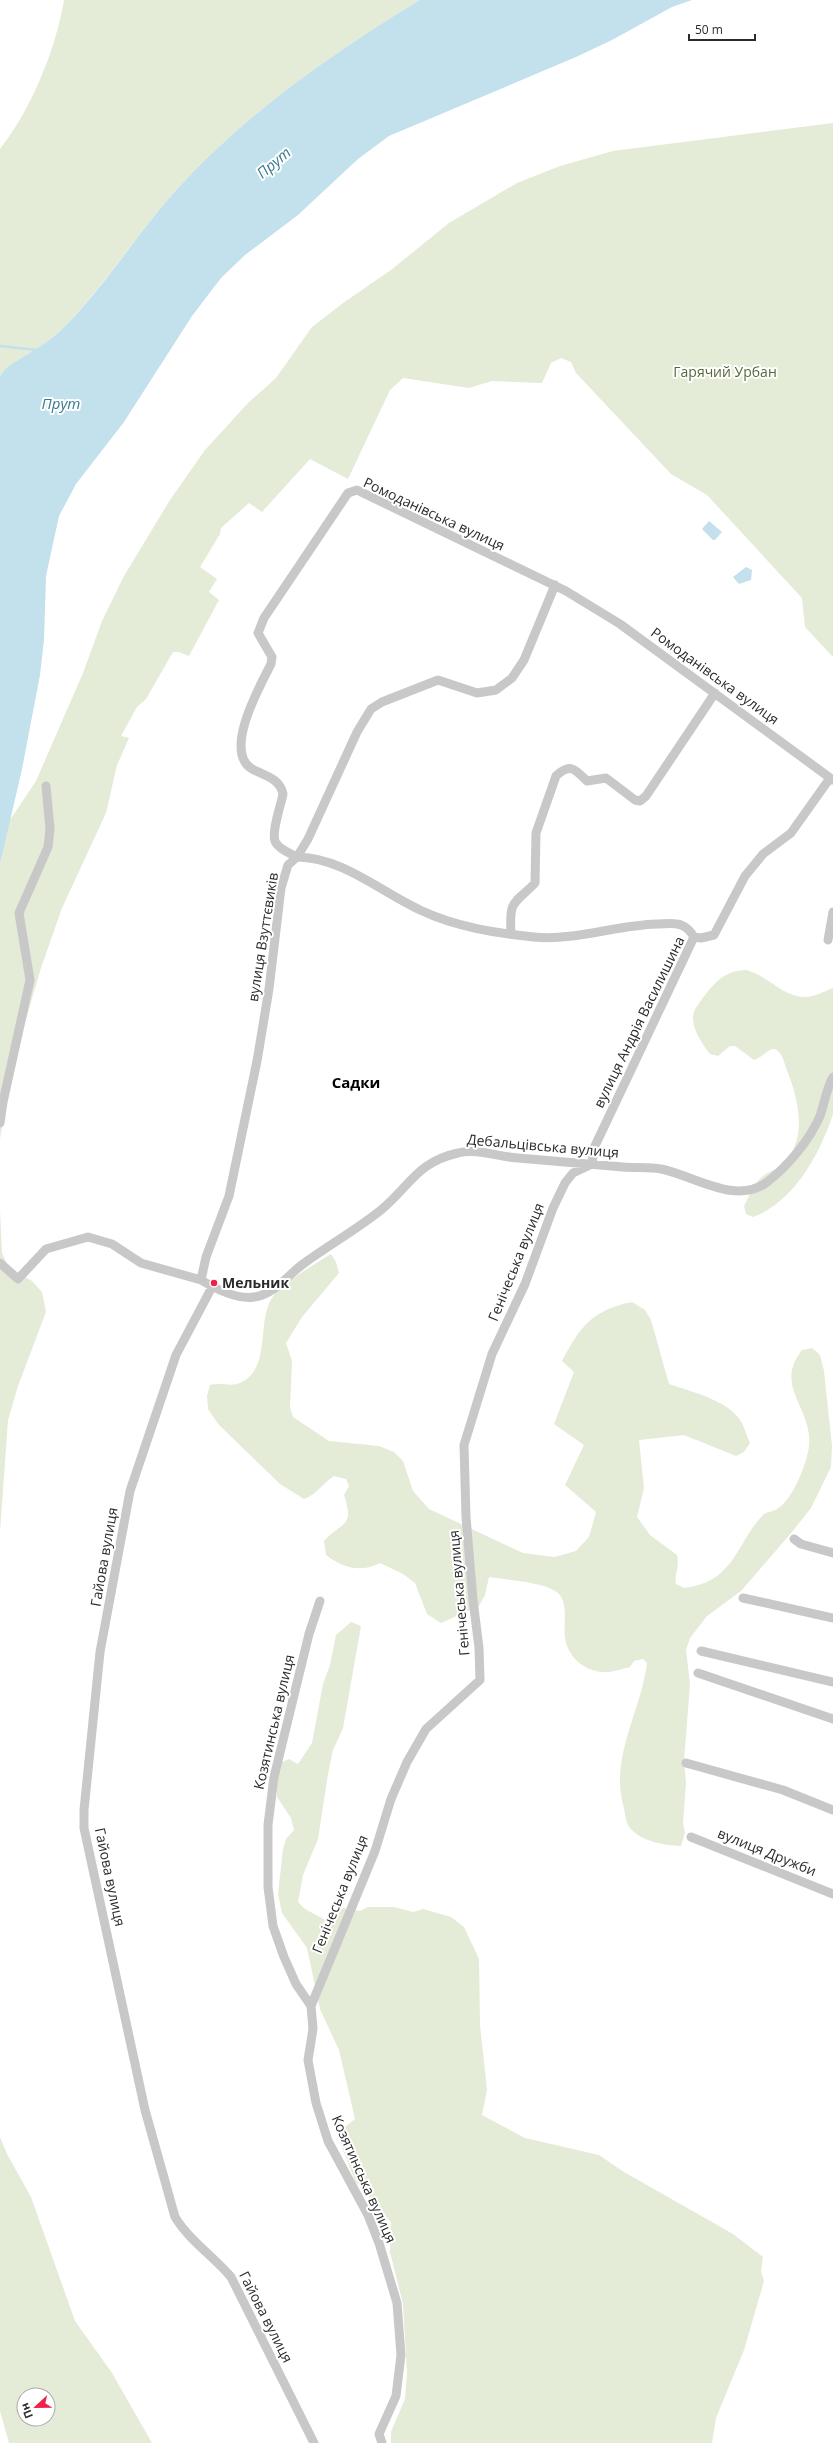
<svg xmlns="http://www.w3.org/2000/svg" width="833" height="2443" font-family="'Open Sans',sans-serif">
<rect width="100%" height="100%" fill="#fff"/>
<path fill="#e4ebd7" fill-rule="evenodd" d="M64 0H420C334 52 248 112 180 186 137 232 104 288 59 332 44 346 23 356 6 368L0 376V149C31 110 56 49 64 0Z
M833 123V657L805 627 802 598 707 495 671 474 576 373 571 362 561 358 551 363 542 383 492 381 469 388 403 378 390 390 348 479 310 459 262 512 249 503 221 528 220 534 200 567 217 579 209 592 219 600 189 656 179 652H173L146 699 137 707 121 736 129 738 117 765 106 813 62 908 41 968 12 1067 0 1139V864L8 823 36 781 83 673 102 621 124 576 170 500 205 450 248 403 276 378 312 327 343 303 391 270 449 223 517 183 560 166 613 151Z
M746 970C767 975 784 998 806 997 814 997 825 991 833 988V1114C820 1154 794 1202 753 1217L746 1214 744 1206C749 1197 753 1185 761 1178 767 1172 776 1170 782 1165 808 1140 799 1102 788 1073 785 1066 781 1044 770 1050 764 1053 761 1058 754 1060L735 1046H730L718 1056 710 1054C703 1045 693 1031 693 1018 693 1010 698 1005 702 999 715 982 724 971 746 970Z
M0 1210 2 1253 9 1268 32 1281 42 1292 46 1312 18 1386 8 1420 0 1532Z
M331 1254 336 1262 339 1273 302 1317 286 1343 292 1361 290 1408 293 1417 329 1441 379 1446 394 1452 403 1461 413 1491 429 1509 523 1553 554 1557 576 1551 589 1537 596 1512 565 1485 584 1445 554 1424 574 1372 562 1361C580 1327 592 1310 632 1302L645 1310 651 1320 669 1384C692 1392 729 1400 742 1423 745 1429 747 1437 750 1443L744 1452 736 1456 684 1435 639 1440 644 1488 637 1517 650 1535 677 1555C680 1568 674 1574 676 1584L684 1588C735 1582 736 1543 763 1515 767 1511 773 1512 777 1509 793 1500 807 1463 809 1446 813 1407 773 1387 802 1350L812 1348 820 1355 824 1371 832 1446 831 1467 811 1508 792 1532 741 1591 707 1616 690 1638 686 1650 690 1684 684 1761 686 1783 683 1823 685 1833 681 1846C664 1845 642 1842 630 1828 626 1824 625 1814 624 1808 609 1758 641 1712 647 1663L643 1659 634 1661 630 1667C622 1669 611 1673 603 1672 584 1671 568 1657 565 1638 563 1625 569 1603 558 1593 545 1582 507 1580 489 1577L485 1595 479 1606 441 1623 427 1614 415 1583 403 1574 380 1563C361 1573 343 1568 326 1555L324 1541C342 1521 355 1528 344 1495L349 1486 346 1479 334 1476C322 1484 317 1494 304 1499L280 1484 219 1425 208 1409 207 1396 210 1385C220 1382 231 1387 240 1383 273 1368 255 1319 274 1295 286 1281 315 1264 331 1254Z
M351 1622 361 1626 343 1728 333 1750 328 1774 318 1839 303 1875 298 1902 305 1909 329 1922 343 1908 360 1911 368 1907H394L413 1912 423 1909 451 1917 464 1927 479 1959 480 2025 487 2090 482 2115 525 2138 599 2155 624 2172 733 2234 763 2257 761 2271 764 2281 744 2350 716 2418 712 2443H391V2432L405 2399 407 2373 403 2304 390 2252 391 2222 355 2181 338 2137 346 2126 355 2119 339 2050 320 2009 307 1948 282 1913 278 1894 283 1849 286 1839 294 1830 291 1818 277 1797V1779L280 1763 289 1759 298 1764 312 1743 323 1684 330 1665 336 1635Z
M0 2137 7 2154 31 2197 75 2321 112 2373 152 2443H9L0 2411ZM24 2395H48V2419H24Z"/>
<path fill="#c2e1ec" d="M420 0H692L672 7 612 40 576 57 389 136 358 159 298 215 245 255 221 278 192 316 124 422 76 484 59 516 46 576 44 640 40 675 22 769 0 864V376L6 368C23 356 44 346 59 332 105 288 137 232 180 186 248 112 334 52 420 0Z
M709 521 722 532 715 540H713L702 529Z
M746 567 752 570 751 580 739 584 733 577Z"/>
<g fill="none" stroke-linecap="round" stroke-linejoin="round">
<path stroke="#c2e1ec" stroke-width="2.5" d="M0 346 37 350"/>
<path stroke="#c8c8c8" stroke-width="9" d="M555 585 524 660 512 678 496 690 477 693 438 680 382 702 371 709 357 732 308 839 297 857 288 865 281 888 269 989 257 1061 229 1196 206 1257 201 1280C216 1289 237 1300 254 1297 275 1294 288 1275 303 1264 329 1245 356 1230 381 1210 410 1186 417 1162 458 1153 477 1148 499 1157 518 1158 553 1161 588 1164 623 1167 636 1168 649 1167 661 1169 693 1175 734 1205 766 1183 788 1166 809 1141 820 1116 825 1102 826 1089 833 1077
M297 857C290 853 280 850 276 843 270 835 281 805 283 794 280 779 266 776 254 770 221 754 260 686 271 664L272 657 258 633 264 618 348 493 357 490 566 591 620 624 833 780
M297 857C341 857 381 892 420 910 456 927 495 933 534 937 576 941 616 925 657 924 664 924 674 922 681 925 687 927 691 932 694 937
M511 933C509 899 514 905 535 883L536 833 556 776C571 762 575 770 587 781L606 778 635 800 640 801 646 796 715 693
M828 940 833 912
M0 1123 3 1102 30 980 19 913 48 847 50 829 46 786
M0 1263 18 1279 46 1249 88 1237 112 1244 141 1263 201 1280
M212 1287 176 1355 130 1491 100 1652 84 1810V1828L145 2110 175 2217C189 2240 213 2256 231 2277L314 2443
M794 1539 801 1544 833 1553
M743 1598 833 1618
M320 1601 309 1634 274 1777 268 1825V1887L273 1926 284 1957 296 1984 311 2006 313 2029 308 2060 316 2103 328 2141 368 2215 379 2243 397 2303 401 2355 396 2396 379 2434 382 2443
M701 1651 833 1682
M698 1673 833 1719
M686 1763 783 1790 833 1810
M691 1837 833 1894
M311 2006 375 1851 391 1799 407 1762 426 1729 480 1680 479 1648 473 1600 466 1517 464 1445 492 1354 525 1284 553 1208 565 1183 573 1173 592 1164 594 1148 694 937 701 938 714 935 745 876 763 854 791 833 830 778"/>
</g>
<circle fill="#ef214a" stroke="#fff" stroke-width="1.5" cx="214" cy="1283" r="4"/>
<g text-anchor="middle" stroke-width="4" stroke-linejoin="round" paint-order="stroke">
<g font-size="14" fill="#546937" stroke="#fff">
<text x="725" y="377">Гарячий Урбан</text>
</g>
<g font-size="14" fill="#2b2b2b" stroke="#fff">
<text transform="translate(434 514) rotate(25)" y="5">Ромоданівська вулиця</text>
<text transform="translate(715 676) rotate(36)" y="5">Ромоданівська вулиця</text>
<text transform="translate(263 937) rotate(-81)" y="5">вулиця Взуттєвиків</text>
<text transform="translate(639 1022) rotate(-64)" y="5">вулиця Андрія Василишина</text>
<text transform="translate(543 1146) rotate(5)" y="5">Дебальцівська вулиця</text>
<text transform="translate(516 1262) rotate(-68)" y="5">Генічеська вулиця</text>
<text transform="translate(104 1557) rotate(-80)" y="5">Гайова вулиця</text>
<text transform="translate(459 1593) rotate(-95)" y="5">Генічеська вулиця</text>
<text transform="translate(274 1722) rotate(-77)" y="5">Козятинська вулиця</text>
<text transform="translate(767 1852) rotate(22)" y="5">вулиця Дружби</text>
<text transform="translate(110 1877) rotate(78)" y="5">Гайова вулиця</text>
<text transform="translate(340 1894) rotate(-68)" y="5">Генічеська вулиця</text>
<text transform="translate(364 2179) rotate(66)" y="5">Козятинська вулиця</text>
<text transform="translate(266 2317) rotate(63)" y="5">Гайова вулиця</text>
</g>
<g font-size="14" font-weight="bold" fill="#2b2b2b" stroke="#fff" text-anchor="start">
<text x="222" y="1288">Мельник</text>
</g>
<g font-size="15" font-style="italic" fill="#367991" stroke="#fff">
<text transform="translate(274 163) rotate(-40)" y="5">Прут</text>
<text x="61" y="409">Прут</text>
</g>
<g font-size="15" font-weight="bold" fill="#000" stroke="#fff">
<text x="356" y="1088">Садки</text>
</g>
</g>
<g transform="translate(36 2407) rotate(248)"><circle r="19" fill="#ffffff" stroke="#aaaaaa"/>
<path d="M0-3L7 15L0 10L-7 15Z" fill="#ef214a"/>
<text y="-6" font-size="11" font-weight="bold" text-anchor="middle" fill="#2b2b2b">Пн</text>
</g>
<path d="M689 34v6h66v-6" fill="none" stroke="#2b2b2b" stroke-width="2"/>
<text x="695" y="34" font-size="12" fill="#2b2b2b" stroke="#ffffff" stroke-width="3" paint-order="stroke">50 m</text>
</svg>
